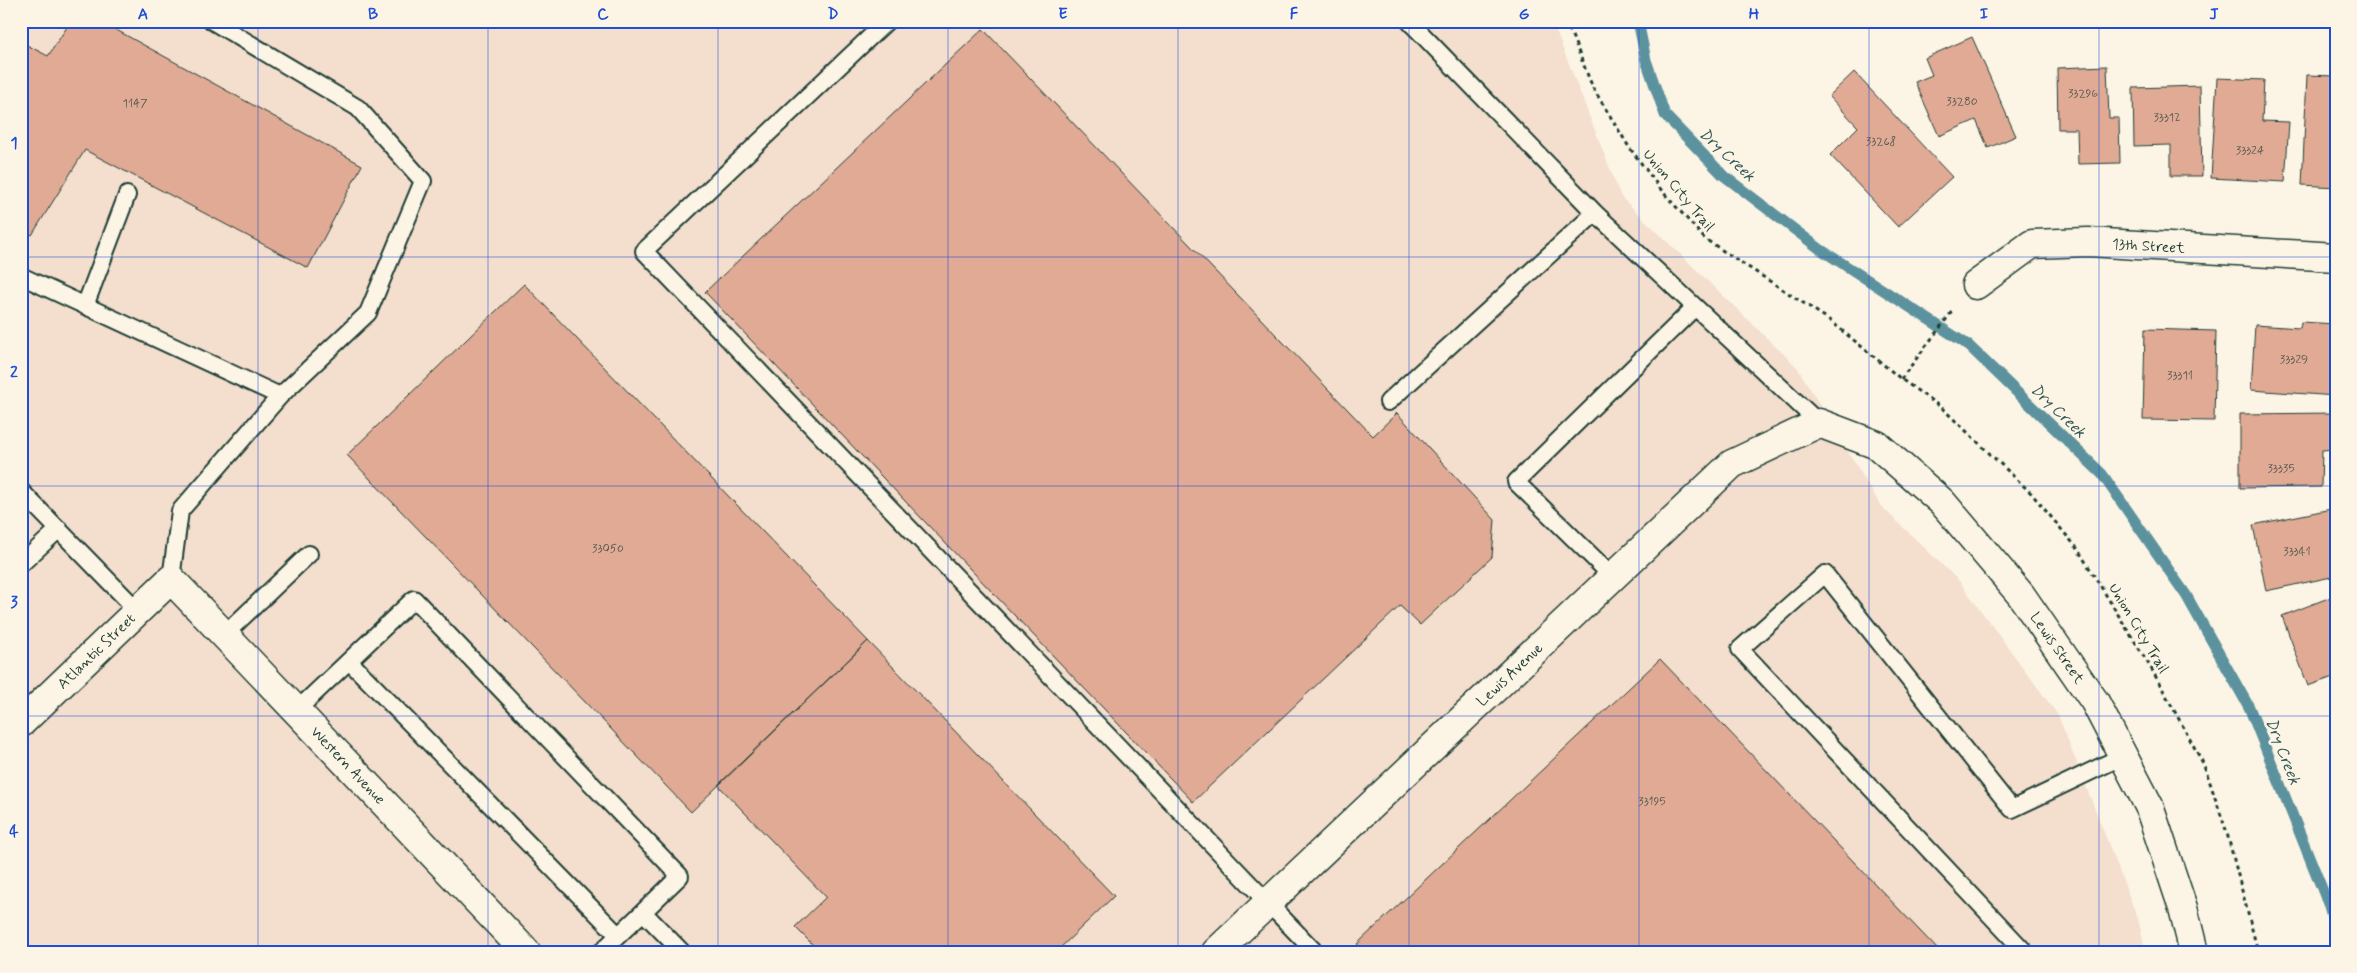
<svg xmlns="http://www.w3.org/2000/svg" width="2357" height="973" font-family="Mynerve,sans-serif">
<rect width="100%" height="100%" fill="#fcf5e5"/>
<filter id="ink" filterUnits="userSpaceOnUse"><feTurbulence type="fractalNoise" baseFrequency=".02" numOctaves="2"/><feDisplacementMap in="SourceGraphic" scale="10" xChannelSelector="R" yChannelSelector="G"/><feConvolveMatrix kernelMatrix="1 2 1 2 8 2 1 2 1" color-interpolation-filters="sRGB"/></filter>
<g filter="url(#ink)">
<path fill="#f4decd" d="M21 21H1552L1621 197 1797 367 1881 506 1959 581 2058 715 2138 919 2146 952H21Z"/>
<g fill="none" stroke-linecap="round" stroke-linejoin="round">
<path stroke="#5c929e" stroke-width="11" d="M1638 21 1646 60 1665 115 1723 175 1820 249 1968 345 2102 474 2186 595 2249 707 2329 906 2336 930"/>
</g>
<path fill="#e0aa95" stroke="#1f3d34" d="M71 21H100L362 165 308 268 85 150 32 235 21 229V42L48 56Z
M983 29 1373 436 1397 413 1495 520 1492 557 1420 625 1400 606 1193 802 705 292Z
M1972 37 2016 136 1988 148 1976 120 1939 136 1915 82 1932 75 1925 58Z
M2107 66 2109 118H2119L2120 163 2078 164 2077 129H2058L2057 68Z
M1854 72 1952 177 1898 227 1830 155 1858 127 1829 96Z
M2307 75 2336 76V187L2302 185Z
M2217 78 2264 80 2262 121 2289 122 2285 182 2211 178Z
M2200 86 2202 176H2171V145L2134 146 2133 88Z
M524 284 868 641 691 812 347 455Z
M2301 322 2336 324V396L2251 390 2255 325 2300 328Z
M2145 329 2216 331 2214 421 2143 420Z
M2336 413V449L2322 450 2321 487 2240 488V414Z
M2336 508V576L2266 591 2253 525Z
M2336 595V676L2308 686 2282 616Z
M868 641 1114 896 1056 952H820L795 927 826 897 718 785Z
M1660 659 1940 952H1365L1357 944Z"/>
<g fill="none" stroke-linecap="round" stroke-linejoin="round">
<defs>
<path id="service" d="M212 21 358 108 423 181 368 313 280 396
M887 21 644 251 1315 952
M1409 21 1595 213 1819 423
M21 276 280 396 180 511 171 579
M85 306 127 195
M1388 402 1595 213
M21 491 138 611
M21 564 59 529
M1612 576 1516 482 1695 307
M224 635 309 554
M349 661 618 935
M296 711 414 599 680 876 643 912
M601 952 643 912 682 952
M2025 952 1740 649 1825 574 2012 809 2123 756"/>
<g id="minor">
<path id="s1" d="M1976 285 2032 244 2088 242 2336 257"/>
<path id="s2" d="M21 723 171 579 526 952"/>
<path id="s3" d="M1216 952 1732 464 1819 423 1877 445 1942 502 2021 595 2095 702 2149 806 2183 908 2194 952"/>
</g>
</defs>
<use href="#service" stroke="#1f3d34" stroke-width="20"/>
<use href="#minor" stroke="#1f3d34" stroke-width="31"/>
<path stroke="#1f3d34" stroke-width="3" stroke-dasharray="4 4" stroke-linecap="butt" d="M1566 21 1593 88 1629 147 1662 191 1705 239 1828 319 1901 379 1942 408 2031 493 2077 548 2151 668 2204 765 2227 833 2258 952
M1901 379 1954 309"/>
<use href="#service" stroke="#fcf5e5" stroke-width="16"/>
<use href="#minor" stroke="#fcf5e5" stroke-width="28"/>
</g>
</g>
<path fill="none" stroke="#1d4ed8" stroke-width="1" stroke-opacity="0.55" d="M258 21V952M488 21V952M718 21V952M948 21V952M1178 21V952M1409 21V952M1639 21V952M1869 21V952M2099 21V952M21 257H2336M21 486H2336M21 716H2336"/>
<g text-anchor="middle" stroke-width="5" stroke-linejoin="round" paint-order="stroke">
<g font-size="12" fill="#4f584c">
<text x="2083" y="97">33296</text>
<text x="1962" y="105">33280</text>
<text x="135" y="107">1147</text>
<text x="2167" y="121">33312</text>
<text x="1881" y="145">33268</text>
<text x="2250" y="154">33324</text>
<text x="2294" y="363">33329</text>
<text x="2180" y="379">33311</text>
<text x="2281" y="472">33335</text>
<text x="608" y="552">33050</text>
<text x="2297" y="555">33341</text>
<text x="1652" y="805">33195</text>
</g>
<g font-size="15" fill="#1f3d34" stroke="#fcf5e5">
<text transform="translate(1679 190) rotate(50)" y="5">Union City Trail</text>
<text dy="5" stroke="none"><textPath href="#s1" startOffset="186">13th Street</textPath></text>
<text transform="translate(2139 628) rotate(59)" y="5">Union City Trail</text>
<text dy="5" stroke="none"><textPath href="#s3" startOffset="1141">Lewis Street</textPath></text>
<text dy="5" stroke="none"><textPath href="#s2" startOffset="104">Atlantic Street</textPath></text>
<text dy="5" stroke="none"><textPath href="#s3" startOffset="404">Lewis Avenue</textPath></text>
<text dy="5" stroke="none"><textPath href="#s2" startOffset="465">Western Avenue</textPath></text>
</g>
<g font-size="16" font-style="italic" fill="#335957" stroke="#fcf5e5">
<text transform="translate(1728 154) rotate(43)" y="6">Dry Creek</text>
<text transform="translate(2059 410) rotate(44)" y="6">Dry Creek</text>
<text transform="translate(2284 751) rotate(69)" y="6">Dry Creek</text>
</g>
</g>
<rect width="2357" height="973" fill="none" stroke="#fcf5e5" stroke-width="55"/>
<rect x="28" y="28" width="2302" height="918" fill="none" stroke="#1d4ed8" stroke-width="2"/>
<g font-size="16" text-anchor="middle" font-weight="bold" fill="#1d4ed8">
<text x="143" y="19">A</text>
<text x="373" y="19">B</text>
<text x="603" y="19">C</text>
<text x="833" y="19">D</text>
<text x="1063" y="19">E</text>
<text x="1294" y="19">F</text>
<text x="1524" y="19">G</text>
<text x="1754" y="19">H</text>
<text x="1984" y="19">I</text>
<text x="2214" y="19">J</text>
<text x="14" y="148">1</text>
<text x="14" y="377">2</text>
<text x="14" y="607">3</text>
<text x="14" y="836">4</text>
</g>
</svg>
